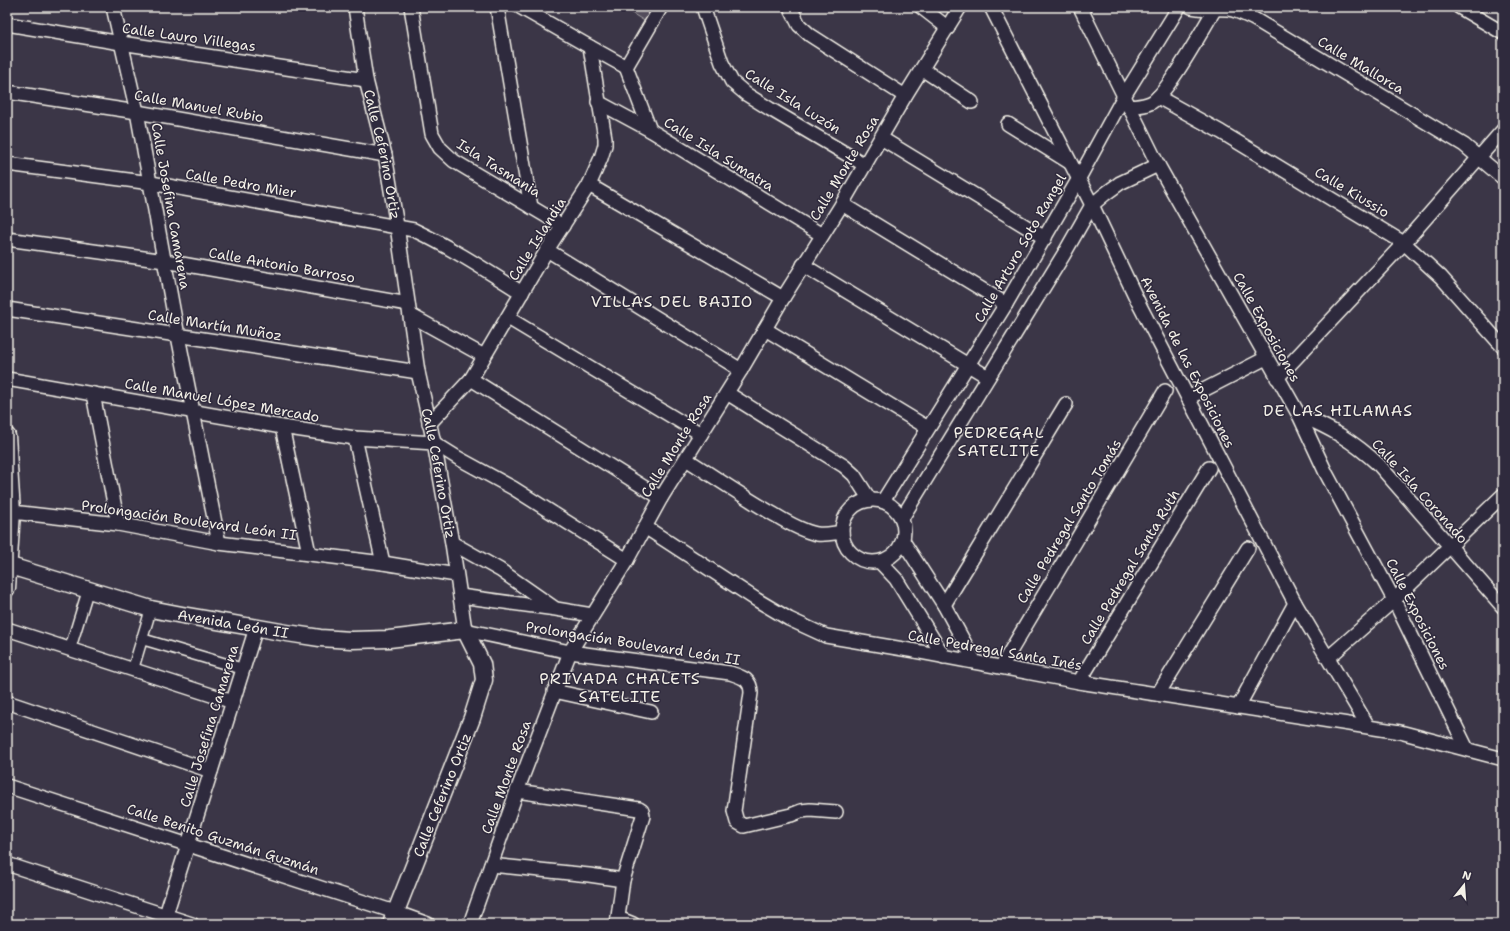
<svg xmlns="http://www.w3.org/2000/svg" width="1510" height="931" font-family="'Shantell Sans',sans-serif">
<rect width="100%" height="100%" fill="#3b3647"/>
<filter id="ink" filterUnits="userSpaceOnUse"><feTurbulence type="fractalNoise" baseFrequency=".025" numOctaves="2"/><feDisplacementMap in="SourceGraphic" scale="8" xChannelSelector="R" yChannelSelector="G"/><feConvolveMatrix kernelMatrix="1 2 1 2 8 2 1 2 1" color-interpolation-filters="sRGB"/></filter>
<g filter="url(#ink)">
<path fill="#534e5c" stroke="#a4a0a2" d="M622 7H655L646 22Z"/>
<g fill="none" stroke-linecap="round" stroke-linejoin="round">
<defs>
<path id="pedestrian" d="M142 639 243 669
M70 649 88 590
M133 669 151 609"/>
<g id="minor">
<path d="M113 7 137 112 178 336 219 543"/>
<path id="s1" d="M355 7 366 80 385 155 397 226 418 372 434 443 452 543 465 630 570 652 730 673C742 677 751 679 751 693L734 811 737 822 744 826 791 815 801 811 810 810 836 812"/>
<path d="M411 7 432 134 440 148 454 161 563 226"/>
<path d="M497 7 531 207"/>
<path d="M520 7 590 47 626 67"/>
<path d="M703 7 722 63 732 82 746 94 770 109 865 165"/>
<path d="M790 7 799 25 810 35 905 96"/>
<path d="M921 7 948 28"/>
<path d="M991 7 1092 205 1140 306 1295 603 1368 726"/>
<path d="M1080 7 1158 165 1299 415 1326 473 1394 600 1467 749"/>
<path d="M1191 7C1203 10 1215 8 1228 9 1237 10 1246 15 1254 19L1464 145 1503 178"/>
<path d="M1459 7 1503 33"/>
<path d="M7 24 121 43 366 80"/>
<path d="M626 67 661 7"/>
<path d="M626 67 650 130"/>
<path d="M922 69 972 102"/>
<path d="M7 92 137 112 385 155"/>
<path d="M1158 97 1221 132 1404 243 1441 277 1503 347"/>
<path d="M598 102 650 130 822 235"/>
<path d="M1129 107C1136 106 1144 106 1150 103 1166 97 1205 25 1216 7"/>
<path d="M1008 124 1069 162"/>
<path d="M881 138 1045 238"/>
<path d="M7 164 151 183 414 230C452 248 487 271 522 293"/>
<path d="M589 185 783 298"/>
<path d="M842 204 1006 304"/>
<path d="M7 239 165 261 408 304"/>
<path d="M547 250 741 370"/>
<path d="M803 265 988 377"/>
<path d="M7 309 418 372"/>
<path d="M410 315 484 356"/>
<path d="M508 318 701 434"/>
<path d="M765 329 928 428"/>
<path d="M1277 378 1404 243 1503 130"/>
<path d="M7 379 282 427 355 438 434 443 458 458 513 488 627 560"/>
<path d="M471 379 661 498"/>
<path d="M727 393 844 466 854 475 870 500"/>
<path d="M93 394 118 524"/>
<path d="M1188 398 1266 358"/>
<path d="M1299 415C1331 428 1353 441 1379 465L1503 607"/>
<path d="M429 424 471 379 547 250 589 185 601 158 605 145V138L590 47"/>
<path d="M282 427 309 553"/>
<path d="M355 438 383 563"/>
<path d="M686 459C716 478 745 498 775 515 788 523 802 531 817 534 826 535 834 533 842 532"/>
<circle cx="873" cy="531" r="31"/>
<path d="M883 501 1006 304 1078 180 1124 96 1179 7"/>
<path d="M12 512 118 524 219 543 383 563 456 575"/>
<path d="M902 518 1064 254 1092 205 1105 194 1120 183 1158 165"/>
<path d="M645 527 757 600 789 619 826 636 915 651 1079 682 1400 732 1503 759"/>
<path d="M903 541 944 605 975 662"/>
<path d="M452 543 500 570 553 607"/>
<path d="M880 562 896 579 944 657"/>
<path d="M460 596 556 609 592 615"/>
<path d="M944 605 1066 404"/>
<path d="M7 629 233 702"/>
<path d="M1328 658 1394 600 1503 495"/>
<path d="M1001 667 1165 391"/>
<path d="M1079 682 1209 468"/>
<path d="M554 691 651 712"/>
<path d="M1158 694 1248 548"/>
<path d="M7 702 211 771"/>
<path d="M1238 707 1295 603"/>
<path d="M7 786 395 912 428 924"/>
<path d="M517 791 639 809 642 811 643 816 623 880 617 924"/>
<path d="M7 864 192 924"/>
<path d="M491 865 589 875 623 880"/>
<path d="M618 918 633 924"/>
<path d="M163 924 256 628"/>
<path d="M470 924 517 791 570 652 627 560 661 498 741 370 783 298 842 204 905 96 960 7"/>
</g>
<g id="tertiary">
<path d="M7 436 12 512 7 588"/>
<path id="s2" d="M7 565 151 609 182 615 287 633 320 638 351 640 389 639 465 630 482 664 484 680 472 718 391 924"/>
</g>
</defs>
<use href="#pedestrian" stroke="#f4f1e8" stroke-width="13"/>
<use href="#minor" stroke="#f4f1e8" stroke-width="16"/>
<use href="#tertiary" stroke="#f4f1e8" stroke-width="19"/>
<use href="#pedestrian" stroke="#2f2a3d" stroke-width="10"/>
<use href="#minor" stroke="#2f2a3d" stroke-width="13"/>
<use href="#tertiary" stroke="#2f2a3d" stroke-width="16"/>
</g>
</g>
<g text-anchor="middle" stroke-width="3" stroke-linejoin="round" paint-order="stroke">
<g font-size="14" fill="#f4f1e8" stroke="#2f2a3d">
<text transform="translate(189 37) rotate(8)" y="5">Calle Lauro Villegas</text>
<text transform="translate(1361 65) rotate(31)" y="5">Calle Mallorca</text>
<text transform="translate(793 101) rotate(32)" y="5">Calle Isla Luzón</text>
<text transform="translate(199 106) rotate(10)" y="5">Calle Manuel Rubio</text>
<text transform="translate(719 154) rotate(32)" y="5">Calle Isla Sumatra</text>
<text dy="5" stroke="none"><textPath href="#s1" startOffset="150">Calle Ceferino Ortiz</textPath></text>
<text transform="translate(499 168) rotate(32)" y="5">Isla Tasmania</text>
<text transform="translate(844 168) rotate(-59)" y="5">Calle Monte Rosa</text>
<text transform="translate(241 183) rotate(10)" y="5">Calle Pedro Mier</text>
<text transform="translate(1352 192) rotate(31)" y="5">Calle Kiussio</text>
<text transform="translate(171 206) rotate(80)" y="5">Calle Josefina Camarena</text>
<text transform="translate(537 239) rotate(-58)" y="5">Calle Islandia</text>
<text transform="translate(1020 248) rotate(-60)" y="5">Calle Arturo Soto Rangel</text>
<text transform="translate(282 265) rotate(10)" y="5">Calle Antonio Barroso</text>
<text transform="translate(215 325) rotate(9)" y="5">Calle Martín Muñoz</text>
<text transform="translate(1267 327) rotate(61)" y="5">Calle Exposiciones</text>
<text transform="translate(1188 362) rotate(63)" y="5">Avenida de las Exposiciones</text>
<text transform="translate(222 400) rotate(10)" y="5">Calle Manuel López Mercado</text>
<text transform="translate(676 445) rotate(-58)" y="5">Calle Monte Rosa</text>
<text dy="5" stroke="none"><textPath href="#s1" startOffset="474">Calle Ceferino Ortiz</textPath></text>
<text transform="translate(1420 491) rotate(48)" y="5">Calle Isla Coronado</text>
<text transform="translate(189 520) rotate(8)" y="5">Prolongación Boulevard León II</text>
<text transform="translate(1069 521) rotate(-59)" y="5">Calle Pedregal Santo Tomás</text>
<text transform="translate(1130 567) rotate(-59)" y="5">Calle Pedregal Santa Ruth</text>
<text transform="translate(1418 614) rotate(63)" y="5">Calle Exposiciones</text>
<text dy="5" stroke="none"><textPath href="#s2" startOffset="234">Avenida León II</textPath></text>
<text transform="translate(633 643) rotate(9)" y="5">Prolongación Boulevard León II</text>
<text transform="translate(995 650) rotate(10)" y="5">Calle Pedregal Santa Inés</text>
<text transform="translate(209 726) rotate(-73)" y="5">Calle Josefina Camarena</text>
<text transform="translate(506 777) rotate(-70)" y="5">Calle Monte Rosa</text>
<text transform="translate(442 795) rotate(-68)" y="5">Calle Ceferino Ortiz</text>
<text transform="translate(223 839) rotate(18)" y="5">Calle Benito Guzmán Guzmán</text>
</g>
<g font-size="16" letter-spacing="1" fill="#f4f1e8" stroke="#2f2a3d">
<text x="672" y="307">VILLAS DEL BAJIO</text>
<text x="1338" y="416">DE LAS HILAMAS</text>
<text x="999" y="438">PEDREGAL<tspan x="999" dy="18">SATELITE</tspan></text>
<text x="620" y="684">PRIVADA CHALETS<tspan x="620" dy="18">SATELITE</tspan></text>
</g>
</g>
<rect width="1510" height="931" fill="none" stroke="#2f2a3d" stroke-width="24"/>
<rect x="12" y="12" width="1486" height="907" fill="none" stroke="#f4f1e8" stroke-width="1.5" filter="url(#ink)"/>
<g transform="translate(1464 885) rotate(17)" stroke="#2f2a3d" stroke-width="3" paint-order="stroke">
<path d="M0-3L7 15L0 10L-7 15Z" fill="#f4f1e8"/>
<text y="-6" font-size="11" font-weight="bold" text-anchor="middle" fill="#f4f1e8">N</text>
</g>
</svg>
